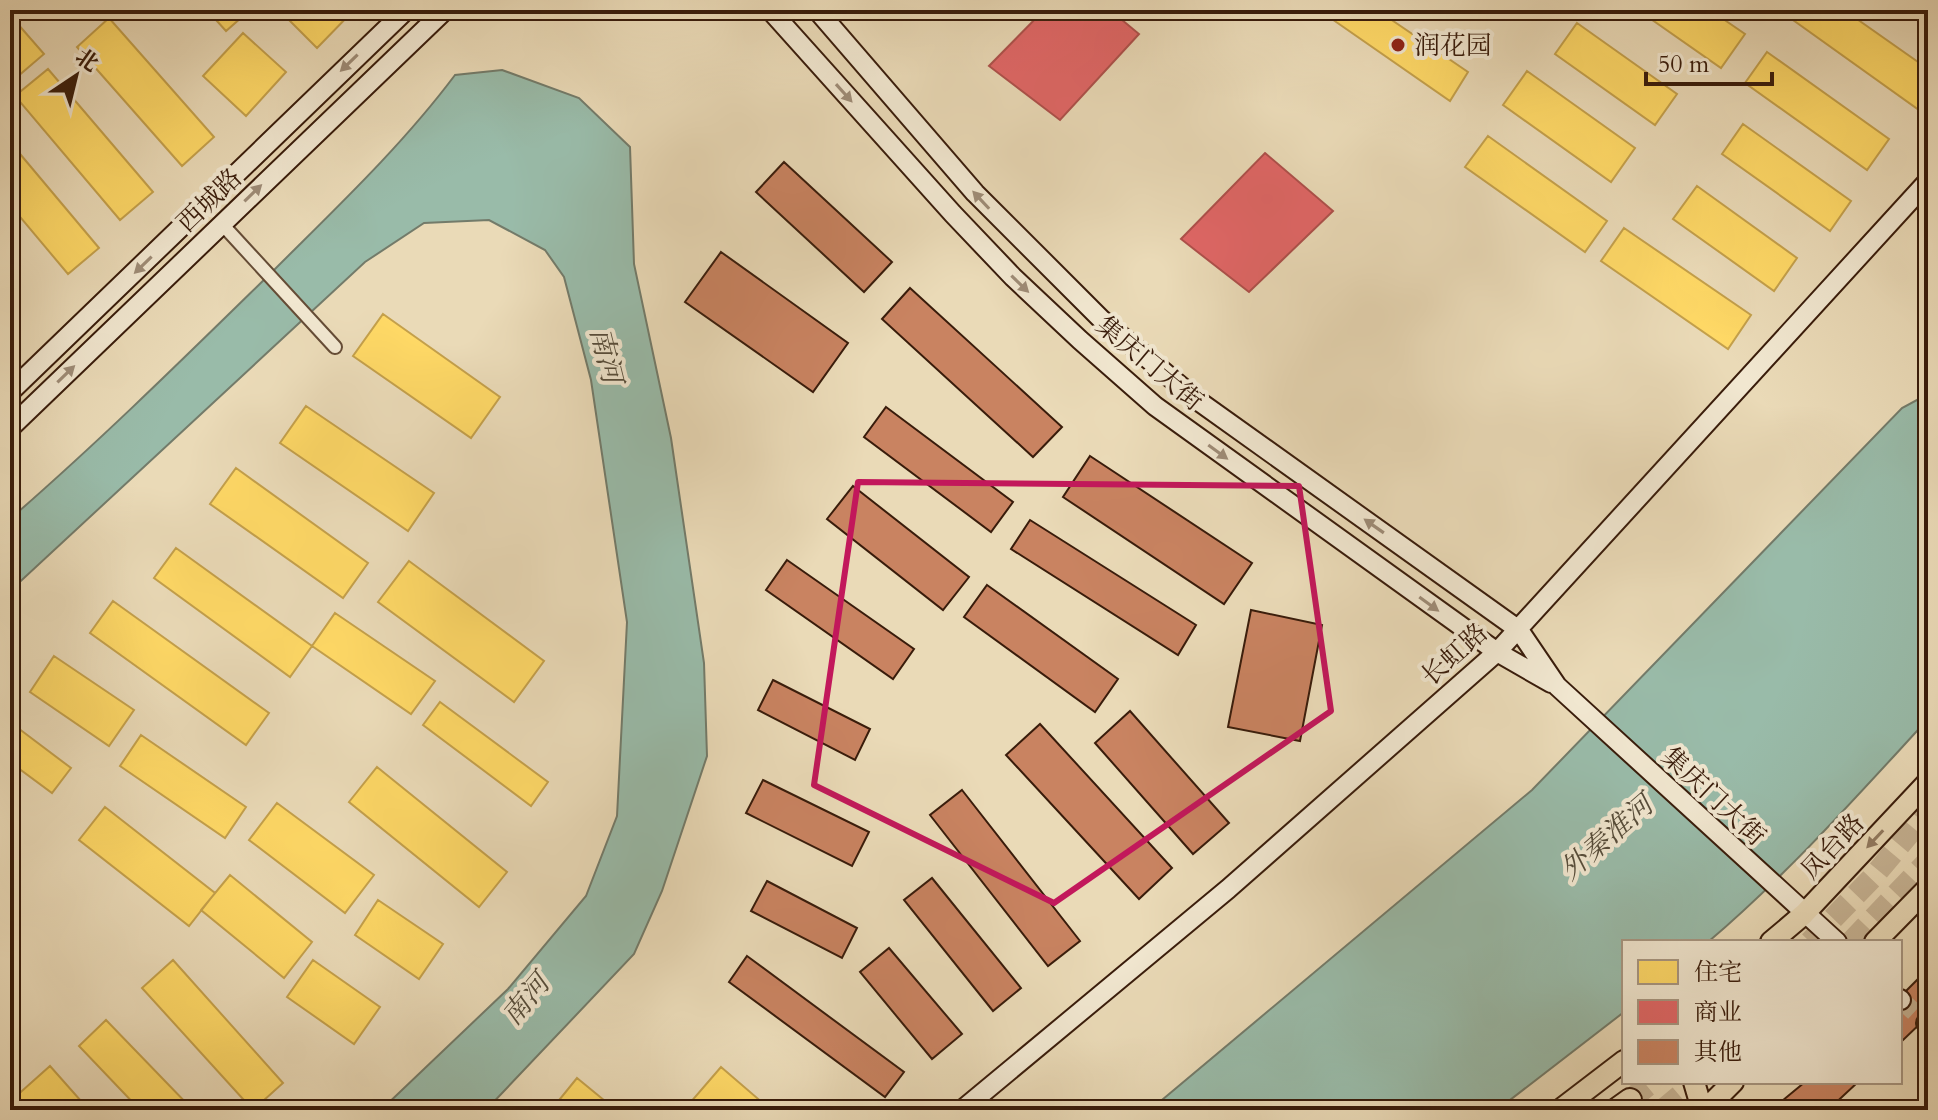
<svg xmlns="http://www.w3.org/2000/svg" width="1938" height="1120" font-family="Cardo,'Noto Serif SC',serif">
<rect width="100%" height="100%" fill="#eadab7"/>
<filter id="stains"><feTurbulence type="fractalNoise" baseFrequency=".0025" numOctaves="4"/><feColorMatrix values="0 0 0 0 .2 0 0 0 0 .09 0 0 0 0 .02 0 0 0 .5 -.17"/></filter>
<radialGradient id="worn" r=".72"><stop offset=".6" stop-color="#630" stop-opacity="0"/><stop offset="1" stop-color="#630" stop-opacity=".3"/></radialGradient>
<path fill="#99bba9" stroke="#737b6a" stroke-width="2" d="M502 70 579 98 630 147 634 264 671 438 704 663 707 756 662 891 634 954 486 1110H381L508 989 586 896 617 816 627 622 591 380 564 277 545 250 489 220 424 223 365 262 10 591V519C101 440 186 356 272 272 335 209 401 147 455 75Z
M1928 394V719C1857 796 1788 874 1708 942H1624V1012L1497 1110H1150L1532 790 1902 408Z"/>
<path fill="#ffd966" stroke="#c4a04b" stroke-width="2" d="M207 10H250L226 31Z
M279 10H354L317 48Z
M1333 10H1377L1468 72 1450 101 1329 17Z
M1638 10H1710L1745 34 1721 68Z
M1800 10H1844L1928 69V98L1919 110 1793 20Z
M10 15 44 54 17 77 10 69Z
M109 18 214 137 182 166 77 47Z
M1577 23 1677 94 1655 125 1555 54Z
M243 33 286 72 246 116 203 76Z
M1767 52 1889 139 1867 170 1745 83Z
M48 69 153 192 120 220 15 96Z
M1527 71 1635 148 1611 182 1503 105Z
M1743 124 1851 201 1830 231 1722 154Z
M1488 136 1607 221 1585 252 1465 167Z
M10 142 99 248 68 274 10 205Z
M1697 186 1797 258 1774 291 1673 219Z
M1624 228 1751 315 1728 349 1601 261Z
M383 314 500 397 471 438 353 356Z
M306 406 434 493 408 531 280 443Z
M236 468 368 563 343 598 210 504Z
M176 548 312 646 290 677 154 578Z
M409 561 544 661 514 702 378 602Z
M113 601 269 713 246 745 90 633Z
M335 613 435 681 411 714 312 646Z
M54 656 134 710 109 746 30 692Z
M440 702 548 782 531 806 423 725Z
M10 722 71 768 52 793 10 762Z
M141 735 246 807 225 838 120 766Z
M377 767 507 872 479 907 349 802Z
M277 803 374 875 345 913 249 840Z
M105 807 215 893 189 926 79 840Z
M230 875 312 942 284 978 201 910Z
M378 900 443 944 419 979 355 935Z
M173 960 283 1083 253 1110 142 988Z
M313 960 380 1007 354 1044 287 997Z
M106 1020 193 1110H140L79 1046Z
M50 1066 89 1110H24L14 1098Z
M721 1067 771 1110H697L689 1104Z
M577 1078 616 1110H551Z"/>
<path fill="#e06666" stroke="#ae504b" stroke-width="2" d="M1044 10H1110L1139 34 1060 120 989 66Z
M1265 153 1333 211 1249 292 1181 239Z"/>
<path fill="#c98361" stroke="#391c0b" stroke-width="2" d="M784 162 892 262 864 292 756 192Z
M721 252 848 343 813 392 685 302Z
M910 288 1062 427 1033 457 882 319Z
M886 407 1013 502 991 532 864 437Z
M1090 456 1252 563 1224 604 1063 497Z
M853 486 969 577 943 610 827 519Z
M1030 520 1196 625 1178 655 1011 549Z
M787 560 914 649 893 679 766 590Z
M987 585 1118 679 1095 712 964 617Z
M1251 610 1322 625 1300 741 1228 727Z
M773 680 870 729 855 760 758 710Z
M1130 711 1229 823 1193 854 1095 743Z
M1040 724 1172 868 1139 899 1006 755Z
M763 780 869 832 852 866 746 813Z
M962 790 1080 941 1048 966 930 815Z
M932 878 1021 988 993 1011 904 900Z
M767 881 857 928 842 958 751 911Z
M889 948 962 1034 932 1059 860 972Z
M747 956 904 1072 885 1097 729 982Z
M1928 969V1016L1900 1043V997Z
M1805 1082H1858L1828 1110H1771Z"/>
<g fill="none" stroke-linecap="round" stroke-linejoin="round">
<path stroke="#c7b495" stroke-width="18" stroke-dasharray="18 9" stroke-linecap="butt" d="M1901 1000 1926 1023"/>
<path stroke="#c7b495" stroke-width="22" stroke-dasharray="22 11" stroke-linecap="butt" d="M1810 942 1873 877 1928 811
M1851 942 1928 861
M1630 1100 1652 1082
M1663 1110 1696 1082"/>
<defs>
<path id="minor" d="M222 224 335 347"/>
<path id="secondary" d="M770 10 953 214 1013 277 1080 340 1155 406 1497 652 1551 683
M817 10 975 193 1102 320 1197 400 1519 630 1557 686 1837 942
M10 392 406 10
M10 428 445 10
M1900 999 1901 1000
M1926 1023 1928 1025
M962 1110 1228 889 1497 652 1928 181"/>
<path id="primary" d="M1771 942 1804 914 1928 782
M1875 942 1928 888
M1694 1082 1699 1099 1698 1110
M1560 1110 1624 1061
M1705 1110 1733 1082"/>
<path id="trunk" d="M1616 1110 1630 1100"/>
</defs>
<use href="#minor" stroke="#654c36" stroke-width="16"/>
<use href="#secondary" stroke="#391c0b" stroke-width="22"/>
<use href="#primary" stroke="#391c0b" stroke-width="24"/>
<use href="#trunk" stroke="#391c0b" stroke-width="26"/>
<use href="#minor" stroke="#f1e7d0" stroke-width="12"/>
<use href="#secondary" stroke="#f1e7d0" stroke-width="18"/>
<use href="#primary" stroke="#eadab7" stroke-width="20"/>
<use href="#trunk" stroke="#eadab7" stroke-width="22"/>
</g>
<defs><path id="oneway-solid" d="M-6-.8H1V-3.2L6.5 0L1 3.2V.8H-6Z" transform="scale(2)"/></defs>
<g fill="#9e8c77">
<use href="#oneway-solid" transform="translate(349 63) rotate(136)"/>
<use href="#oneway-solid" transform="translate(844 93) rotate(48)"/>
<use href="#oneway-solid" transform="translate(253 193) rotate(-44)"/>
<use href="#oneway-solid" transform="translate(981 200) rotate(-133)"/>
<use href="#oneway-solid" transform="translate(143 265) rotate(136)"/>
<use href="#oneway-solid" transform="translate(1020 284) rotate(44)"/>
<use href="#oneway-solid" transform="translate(66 374) rotate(-44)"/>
<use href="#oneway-solid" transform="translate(1218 452) rotate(36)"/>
<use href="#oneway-solid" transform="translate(1374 526) rotate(-145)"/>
<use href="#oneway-solid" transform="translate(1429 604) rotate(36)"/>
</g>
<use fill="#927b61" href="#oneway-solid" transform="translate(1875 839) rotate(133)"/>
<path fill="none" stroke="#c2185b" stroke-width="6" stroke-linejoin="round" d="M858 482 1299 486 1331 711 1054 903 814 785Z"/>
<circle fill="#8f2418" stroke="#f1e7d0" stroke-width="3" cx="1398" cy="45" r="8"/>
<g text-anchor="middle" stroke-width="8" stroke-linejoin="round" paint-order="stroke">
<g font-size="26" fill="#391c0b" stroke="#f1e7d0" text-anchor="start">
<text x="1414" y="54">润花园</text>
</g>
<g font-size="26" fill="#391c0b" stroke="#f1e7d0">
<text transform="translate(209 200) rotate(-44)" y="9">西城路</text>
<text transform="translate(1150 363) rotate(40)" y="9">集庆门大街</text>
<text transform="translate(1454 654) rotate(-42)" y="9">长虹路</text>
<text transform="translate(1714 796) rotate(43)" y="9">集庆门大街</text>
<text transform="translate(1832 846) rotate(-47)" y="9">凤台路</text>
</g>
<g font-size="28" font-style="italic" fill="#564c3a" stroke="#f1e7d0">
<text transform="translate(607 355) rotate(76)" y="10">南河</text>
<text transform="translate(1606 837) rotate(-41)" y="10">外秦淮河</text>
<text transform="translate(525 999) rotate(-50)" y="10">南河</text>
</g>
</g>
<rect width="1938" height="1120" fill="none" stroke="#eadab7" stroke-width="40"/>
<rect x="12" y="12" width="1914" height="1096" fill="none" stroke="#391c0b" stroke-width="4"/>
<rect x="20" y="20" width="1898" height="1080" fill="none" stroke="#391c0b" stroke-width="2"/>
<rect x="1622" y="940" width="280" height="144" fill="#f1e7d0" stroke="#a79681" stroke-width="2"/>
<rect x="1638" y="960" width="40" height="24" fill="#ffd966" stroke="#a79681" stroke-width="2"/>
<text x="1694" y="980" font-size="24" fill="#391c0b">住宅</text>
<rect x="1638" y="1000" width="40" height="24" fill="#e06666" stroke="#a79681" stroke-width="2"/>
<text x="1694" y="1020" font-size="24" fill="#391c0b">商业</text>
<rect x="1638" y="1040" width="40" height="24" fill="#c98361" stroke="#a79681" stroke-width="2"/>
<text x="1694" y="1060" font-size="24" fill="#391c0b">其他</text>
<g transform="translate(76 76) rotate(35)" stroke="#f1e7d0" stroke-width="6" paint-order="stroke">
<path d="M0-6L14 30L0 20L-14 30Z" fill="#391c0b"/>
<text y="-12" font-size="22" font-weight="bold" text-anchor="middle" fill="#391c0b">北</text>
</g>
<path d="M1646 72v12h126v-12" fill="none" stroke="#391c0b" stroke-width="4"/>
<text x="1658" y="72" font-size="24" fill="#391c0b" stroke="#f1e7d0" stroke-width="6" paint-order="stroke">50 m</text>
<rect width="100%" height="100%" filter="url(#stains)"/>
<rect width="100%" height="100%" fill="url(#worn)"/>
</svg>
